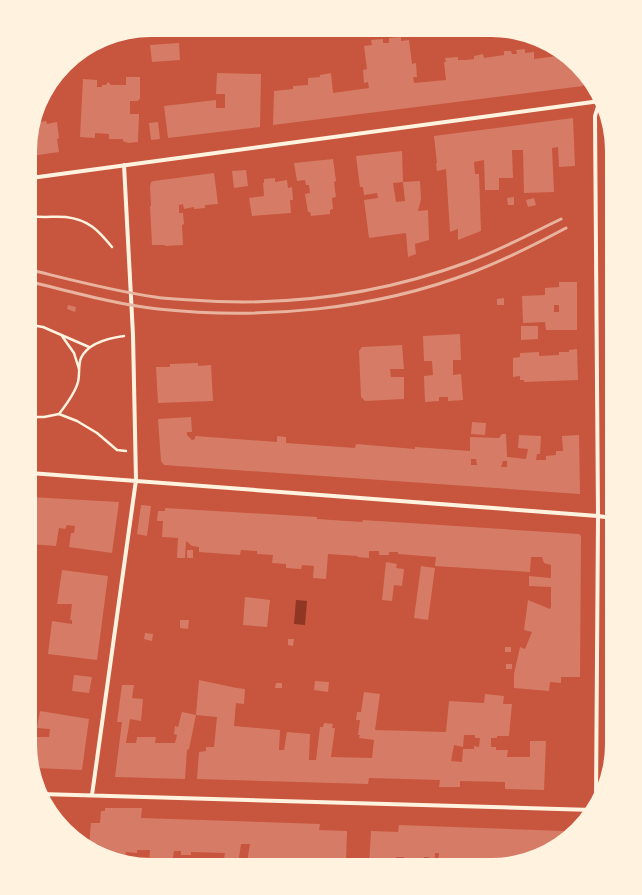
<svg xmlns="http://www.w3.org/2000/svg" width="642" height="895" font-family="Signika,sans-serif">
<rect width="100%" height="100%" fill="#c8553d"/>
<path fill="#8f3625" d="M296 600 307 601 305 625 294 624Z"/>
<path fill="#d67c66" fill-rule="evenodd" d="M401 37V41L409 40 412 64 416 63 417 77H413L414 83 446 80 444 62H446L445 58 458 57V60H466L474 59V56L483 54 484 58 504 55V51H511L512 54H517L516 50 525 49V53L534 52V59L565 55 585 80H582L583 86 273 125 274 91 293 89V86L308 85V78L320 77V75L331 73 333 93 369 88 368 82 364 83 363 70 367 69 364 46 372 45 371 40 383 39V43H389V38Z
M179 43 180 60 152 62 150 45Z
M217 73 261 74 260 127 168 138 164 106 216 100V108H225V94H216Z
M126 77H140V98L138 101H130V114H139L138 142 128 143 123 141V139H109V134L95 133V138L80 137 83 79 97 80V87H102V85H106L108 82 111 85H126Z
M573 118 575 166 559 167 558 147 552 148 554 192 524 193 523 150H512L513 178H499V190H485L484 160 474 162 475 174H479L481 231 458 240V229L450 232 446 169 437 171 436 163H437L434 136Z
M46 121 47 124 57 122 59 138 57 139 59 152 31 156V135L34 125H38L37 123Z
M158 122 160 139 151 140 149 123Z
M402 151 403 182 420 181 421 199 418 211 428 210 429 240 415 244 416 254 408 257 406 233 369 238 364 200 378 198 377 193 364 195 363 187H360L356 156ZM403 182 405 201 396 202 393 183Z
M333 159 336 181 334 182 336 197 332 198 333 209 330 210V214L311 216 310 212H308L305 194 310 193 309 185H306L305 180 297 181 294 163Z
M246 170 248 186 234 188 232 171Z
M214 173 218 204 205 205V208L194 209V207L184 209 183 204 179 205V213H183L184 224 182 225 183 245 165 246V245H152L150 206H151L150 187 151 182 154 181Z
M275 178V182L287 180 288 188 292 187 293 200H290L291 213 252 216 249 198 264 196 263 183H264V179Z
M514 197V205H508L507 198Z
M534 198 536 205 528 207 526 200Z
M559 282H577V330H546L545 322 523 323 522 296 545 295V288L559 287ZM554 305H559V312H554Z
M504 298V305H497V299Z
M68 305 76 307 75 312 67 309Z
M521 326H538V339L521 340Z
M460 334 461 360H453V375L461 374 463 400 448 401V397H439V401L425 402 424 376 433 375 432 361H424L423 336Z
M402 345 404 369H390L391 377H404V399L365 401 361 397 359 351 362 347Z
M577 349 578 380 524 382V380H520V376L513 377V358L520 357V353L539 352V356L559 355V352H569V350Z
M198 363V366L211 365 213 401 158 403 156 367H170V364Z
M191 417 192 432H187V435L192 440 195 439V436L277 442V436L286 437V443L355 448 356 444 415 449V447L470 451V437L499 438 502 434H506L507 457 526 459 528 449 518 448 519 435 541 436 540 454H537L536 460H546V456L556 455V451H563L562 436 579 435 580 494 164 465 161 461 158 419ZM471 459H476L477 465H471ZM503 461H507V467H501Z
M472 422 486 423 485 435 471 434Z
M30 497 119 502 112 553 69 547 71 533H74L75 526 67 525 65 529 59 528 56 546 30 544Z
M141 505 151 506 147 536 137 534Z
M165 508 317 517V519L362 522 363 520 579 534 581 536 580 677H561V683L550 682 549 691 514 688V674L520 647 525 649 532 632 524 630 528 600 550 609 551 607V587L529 586V576L551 578V565L544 563 542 557H531L530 572 435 566 436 557 398 554V552H389V555H379V551H369V558L357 557 358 556 328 554 326 579 313 578 314 566 302 565 301 569 286 568V564L272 563 273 555 257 554V551L241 550 240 555 199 552V547L192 546 186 541 185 558H177L178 538 162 537 163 521H157L158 511H165Z
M187 550H193V558H187Z
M386 562 397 564 396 568 404 569 402 586 394 585 392 601 382 600Z
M421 566 435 568 428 620 414 618Z
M62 570 108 576 97 660 48 654 52 621 72 624V620H70L72 604H57Z
M245 597 270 600 267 627 243 625Z
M180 620H189L188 629 180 628Z
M145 633 153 634 152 641 144 639Z
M288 639H294L293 646 288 645Z
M505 647H511V652H505Z
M506 664H512V669H506Z
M74 675 92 677 89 693 72 691Z
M199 680 237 688 245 689 244 704 236 703 234 726 280 730 279 750H284L287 732 310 734 309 760H316L320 727H323L324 723 333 724 332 728H335L331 757 372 758 374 740 359 738 360 735H358L360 720H356L357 712H361L364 692 380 694 375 730 412 731 446 732 449 701 484 703 485 694 504 696 503 704H512L509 736H497V738H491V747H496V750H508L507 757H530V741H546L544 790 505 789V782L460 781V787H439L440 780 405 779 369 778 368 784 197 779 199 752 206 751V747H214L217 717 196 715 189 749 187 750 185 779 115 777 122 722H117L122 685H134L132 698 143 699 141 721 130 719 126 743H136L137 737H156L155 743H175L177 735 174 734 175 726 178 727 182 712 196 715ZM464 735H475V738H480L479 747 474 746V749H463L462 762 451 761 454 745 463 747Z
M315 681 329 682 328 692 314 690Z
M276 683H282V688H275Z
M40 711 89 719 82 770 36 768 30 745V737H49L50 729 37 728Z
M105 808H142L141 818 320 824 319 830 347 831 346 862 315 861 314 864H295L296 858H282L281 864H248V862H247L250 844H241L238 864H223L225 853 191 852V855H181V851H174L172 864H149L150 850H137V853L126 852 125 860 89 846 91 823H100L101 811H105Z
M399 825 564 831V835L545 853 500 863V860L486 859V862L467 861V859L453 858V863L461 864V865H438L439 853H435L434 865H428L429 857H424L423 861H404V857H396V862L385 861V865H369L371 831 398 832Z"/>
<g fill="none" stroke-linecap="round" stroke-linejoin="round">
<path stroke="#fff3e0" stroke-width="2.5" d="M31 216C43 218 54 216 66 217 89 220 98 230 112 247
M31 325 43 327 89 347
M62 336 74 353 79 369
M59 414C66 405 75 393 78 382 80 374 78 365 81 358 88 343 109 338 124 336
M31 417H44L59 414 77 421 97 433 117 450 126 451"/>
<path stroke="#fff3e0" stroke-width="4" d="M31 178 600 101
M30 473 598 516 612 518
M41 794 592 810
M92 795 136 480 133 335 124 165
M596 800 598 516 595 116 600 100"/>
<path stroke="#e9b49f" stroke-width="3" d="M31 270C72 280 113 291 155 297 167 299 179 299 191 300 285 307 379 295 468 262 500 250 530 234 561 219
M31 282C73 292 115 304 158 309 263 320 374 310 473 272 505 260 536 244 566 228"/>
</g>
<path d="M0 0H642V895H0ZM151 37H491A114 114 0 0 1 605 151V744A114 114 0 0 1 491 858H151A114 114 0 0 1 37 744V151A114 114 0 0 1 151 37Z" fill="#fff3e0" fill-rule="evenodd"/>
</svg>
